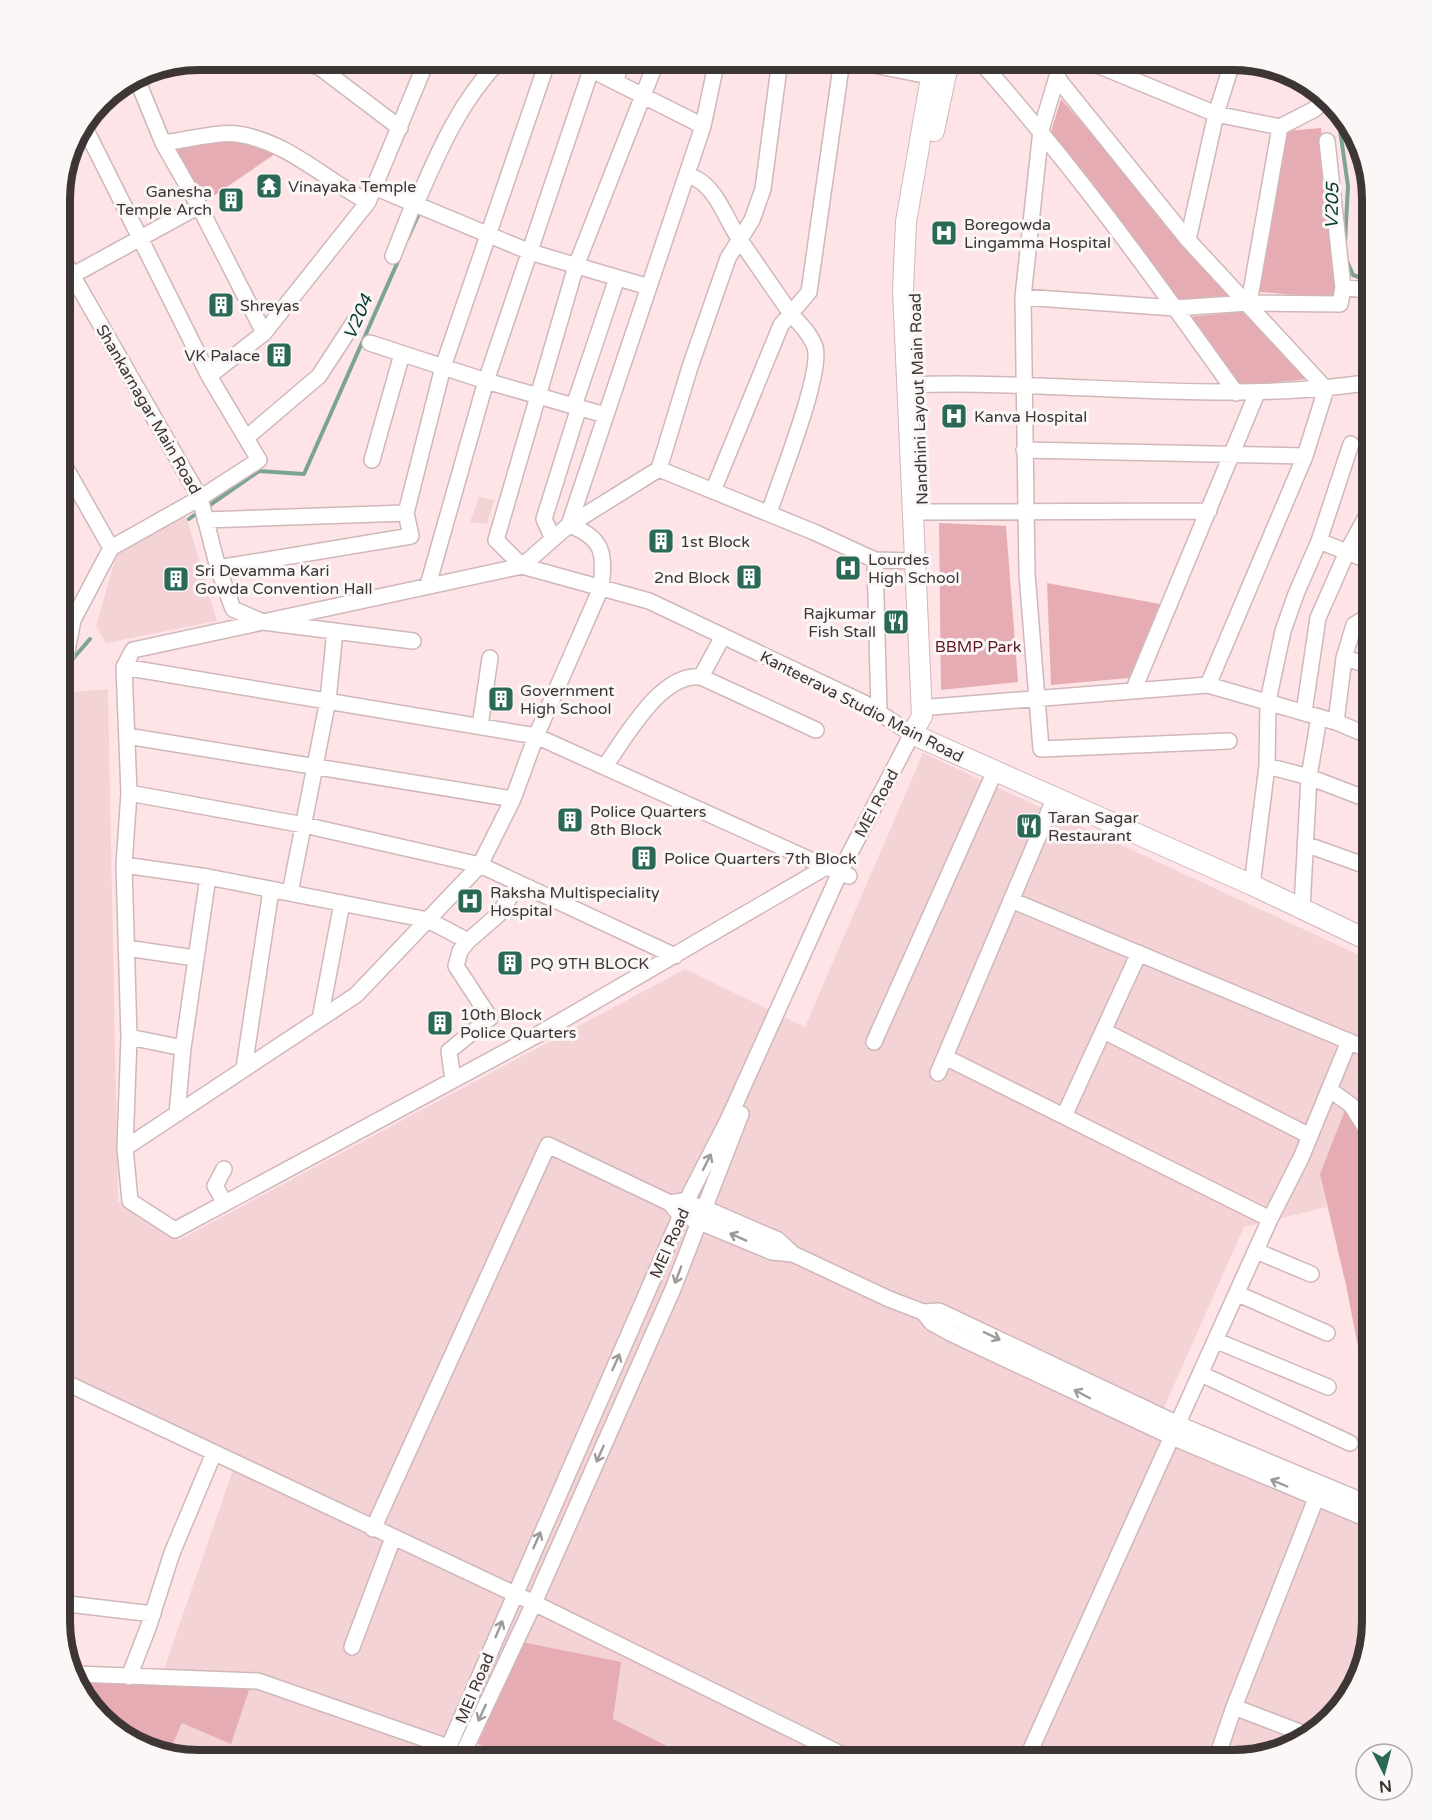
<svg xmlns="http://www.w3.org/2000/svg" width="1432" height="1820" font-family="'Varela Round',sans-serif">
<rect width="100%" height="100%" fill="#fee4e6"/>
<path fill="#f4d3d6" d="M479 497 494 500 487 524 470 522Z
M186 516 217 621 106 643 96 626 117 553Z
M108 689 118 1201 179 1240 685 969 805 1027 923 753 1372 961V1155L1345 1111 1320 1174 1327 1207 1244 1227 1151 1437 1372 1531V1621L1353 1690 1310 1737 1233 1760H199L130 1741 83 1698 163 1672 236 1461 68 1383 60 1396V693Z"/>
<path fill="#e5adb3" d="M1061 99 1235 296 1177 302 1050 135Z
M1321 128 1339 288 1335 298 1259 292 1285 131Z
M235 140 275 154 206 201 171 147Z
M1248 311 1308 379 1239 386 1188 317Z
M939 523 1006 526 1018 682 941 690Z
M1047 583 1160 604 1129 678 1051 685Z
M1345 1110 1372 1155V1418L1346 1285 1320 1174Z
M522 1642 621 1662 613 1719 695 1760H517L478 1744Z
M77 1678 251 1684 231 1744 182 1723 169 1752 130 1741 83 1698Z"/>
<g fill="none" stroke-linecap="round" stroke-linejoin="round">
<path stroke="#7ba494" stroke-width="4" d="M1343 117 1339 123 1348 186 1345 242
M408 238 421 209
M1347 261 1353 275 1372 282
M207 507 259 471 304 474 399 259
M189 519 200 511
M70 662 90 639"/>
<defs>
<path id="minor" d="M304 60 322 69 400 128
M572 60 703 126
M657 60 576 266 496 540 522 566 569 525 703 126 717 60
M848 60 939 78
M979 60C1073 165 1154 278 1236 393
M1062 60 1041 130 1023 297 1027 574 1041 749 1229 741
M1085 60 1216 114 1280 127 1315 109 1322 102
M136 77 163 143 199 206 264 333
M616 81 621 60
M84 126 209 376
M163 143C182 141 220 131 237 134 287 141 324 179 368 202
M695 178C718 189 727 223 742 243 758 266 773 288 789 311 798 323 810 332 815 347 823 373 779 482 769 513
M374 187 530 252 649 287
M415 206C438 153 459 102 500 60
M1188 240 1216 114 1233 60
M60 254 200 498 218 568 233 609 263 622
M393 256 413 205
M73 275 199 206
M1343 288 1372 290
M1023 297 1175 308 1249 303 1340 304 1343 288 1327 141
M1249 303 1280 127
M370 343 486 381 605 415
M907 385C1062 379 1218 406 1372 382
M574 406 617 278
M246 438 319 376 356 319
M1024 450 1305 456
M60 458 111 548
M372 460 402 354
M659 469 690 367 728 258 752 220 763 189 780 60
M713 491 781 325 809 292 842 60
M912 512 1209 511
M205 520 406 513
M569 525 659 469 814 532 875 560 879 712
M553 539 544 519 579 407
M1319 541 1372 562
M875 560 914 561
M218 568 411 536 406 513 443 367 548 60
M428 585 486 381 591 70
M263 622 522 566 649 601 864 703 912 734 840 872 728 1120 691 1192 443 1760
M413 641 263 622 133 650 124 667 129 793 124 865 129 1037 125 1148 130 1201 175 1230 537 1035 826 867 849 876
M1344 658 1372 666
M124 667 536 736 826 867
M701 677 723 636
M1208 685 1336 722 1372 737
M60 687 73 620 111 548 200 498 259 460 209 376 264 333 368 202 427 60
M1134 689 1257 393
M931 707 1208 685 1305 456 1326 389 1188 240 1058 79
M1304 712 1318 618 1347 552 1372 506
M1336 722 1344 658 1354 625 1372 614
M480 726 490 658
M127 736 513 799
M605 766C626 737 661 672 701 677L816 730
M1267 766 1309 777 1372 801
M129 793 304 825 480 865 675 956
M1305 844 1372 868
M124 865 208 877 428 920 468 941 498 915 519 883
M1252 885 1267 766 1268 701 1283 631 1296 594 1319 541 1351 444
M290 893 328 700 335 631
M1011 900 1372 1051
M1302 908 1309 777 1319 717
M126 948 195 958
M320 1019 342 903
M1104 1031 1310 1136
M129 1037 183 1048
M874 1042 995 771
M945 1057 1270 1219
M244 1068 271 890
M938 1073 1055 797
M453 1080 449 1051 490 1018 456 966 460 951 468 941
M1330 1090 1351 1105 1372 1138
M177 1114 183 1048 208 877
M1064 1116 1139 953
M125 1148 356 995 480 865 513 799 536 736 601 588C605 554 604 538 569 525
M224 1169 215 1186 225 1203
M670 1203 682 1201 711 1211 778 1240 793 1254 889 1299 923 1312 939 1311 1178 1424 1372 1505
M1256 1251 1311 1274
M1238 1294 1327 1333
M923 1312 932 1323 950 1333 1172 1437 1372 1521
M1217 1341 1328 1387
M1201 1374 1350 1443
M60 1380 534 1603 853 1760
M373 1529 548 1145 670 1203 678 1213 772 1252 793 1254
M60 1603 153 1614
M352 1647 393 1538
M76 1674 258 1681 448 1747
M129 1677 148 1628 172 1553 214 1453
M1234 1707 1310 1736
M460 1760 534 1603 673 1289 741 1114
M1026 1760 1270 1219 1301 1158 1349 1041
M1216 1760 1234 1707 1319 1491"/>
<path id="major" d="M934 60 906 222 903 290 922 716 912 734 1252 885 1372 942
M934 131 949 60"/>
</defs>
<use href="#minor" stroke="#d0b7b9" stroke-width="18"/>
<use href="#major" stroke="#d0b7b9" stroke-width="22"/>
<use href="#minor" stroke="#fff" stroke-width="15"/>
<use href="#major" stroke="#fff" stroke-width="20"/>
</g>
<defs><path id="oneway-shaft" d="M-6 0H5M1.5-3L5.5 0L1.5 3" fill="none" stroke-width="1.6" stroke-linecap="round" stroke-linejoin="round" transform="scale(1.5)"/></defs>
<g stroke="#9e9a9a">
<use href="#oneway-shaft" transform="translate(707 1162) rotate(-63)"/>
<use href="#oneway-shaft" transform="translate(738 1237) rotate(-156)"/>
<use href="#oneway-shaft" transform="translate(678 1275) rotate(111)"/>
<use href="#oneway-shaft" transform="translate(992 1336) rotate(25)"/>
<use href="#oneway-shaft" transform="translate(616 1362) rotate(-66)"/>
<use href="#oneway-shaft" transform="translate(1082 1394) rotate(-152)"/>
<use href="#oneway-shaft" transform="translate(600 1454) rotate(114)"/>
<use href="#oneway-shaft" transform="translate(1279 1483) rotate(-157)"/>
<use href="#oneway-shaft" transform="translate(537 1540) rotate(-66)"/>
<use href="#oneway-shaft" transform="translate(499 1629) rotate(-67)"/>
<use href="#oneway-shaft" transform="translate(482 1713) rotate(115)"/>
</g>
<defs>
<symbol id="temple-square" viewBox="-11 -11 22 22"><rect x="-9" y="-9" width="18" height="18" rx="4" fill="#296956" stroke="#fcf7f7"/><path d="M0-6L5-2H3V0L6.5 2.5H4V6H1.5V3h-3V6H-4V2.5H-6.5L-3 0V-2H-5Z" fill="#fff"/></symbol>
<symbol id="building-square" viewBox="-11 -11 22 22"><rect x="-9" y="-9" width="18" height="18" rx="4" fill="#296956" stroke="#fcf7f7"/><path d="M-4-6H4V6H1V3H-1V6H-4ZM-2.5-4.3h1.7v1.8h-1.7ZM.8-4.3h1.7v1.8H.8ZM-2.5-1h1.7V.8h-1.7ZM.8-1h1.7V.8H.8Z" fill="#fff"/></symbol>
<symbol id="hospital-square" viewBox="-11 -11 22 22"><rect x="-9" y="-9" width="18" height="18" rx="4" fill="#296956" stroke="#fcf7f7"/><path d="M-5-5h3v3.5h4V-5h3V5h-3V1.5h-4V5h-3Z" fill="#fff"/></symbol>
<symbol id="restaurant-square" viewBox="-11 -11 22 22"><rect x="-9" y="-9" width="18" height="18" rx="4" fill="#296956" stroke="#fcf7f7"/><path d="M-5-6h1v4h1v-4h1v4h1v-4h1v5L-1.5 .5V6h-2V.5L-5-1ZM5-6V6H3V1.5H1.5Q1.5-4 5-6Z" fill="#fff"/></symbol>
</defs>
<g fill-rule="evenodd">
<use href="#temple-square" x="254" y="171" width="30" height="30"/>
<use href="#building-square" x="216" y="185" width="30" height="30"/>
<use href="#hospital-square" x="929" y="218" width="30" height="30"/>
<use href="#building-square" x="206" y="290" width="30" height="30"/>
<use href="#building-square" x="264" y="340" width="30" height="30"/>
<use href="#hospital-square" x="939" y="401" width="30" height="30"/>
<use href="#building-square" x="646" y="526" width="30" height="30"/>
<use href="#hospital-square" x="833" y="553" width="30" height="30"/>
<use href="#building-square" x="734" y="562" width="30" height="30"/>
<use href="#building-square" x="161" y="564" width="30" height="30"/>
<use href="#restaurant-square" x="881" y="607" width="30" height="30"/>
<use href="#building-square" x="486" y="684" width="30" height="30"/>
<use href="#building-square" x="555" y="805" width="30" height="30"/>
<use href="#restaurant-square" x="1014" y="811" width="30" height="30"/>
<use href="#building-square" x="629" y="843" width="30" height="30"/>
<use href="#hospital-square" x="455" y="886" width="30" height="30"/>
<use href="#building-square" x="495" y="948" width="30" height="30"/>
<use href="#building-square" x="425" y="1008" width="30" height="30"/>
</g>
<g text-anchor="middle" stroke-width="6" stroke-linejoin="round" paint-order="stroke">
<g font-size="16" fill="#3e3535" stroke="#fcf7f7" text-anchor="start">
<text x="288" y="192">Vinayaka Temple</text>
<text x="212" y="197" text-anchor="end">Ganesha<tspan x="212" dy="18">Temple Arch</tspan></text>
<text x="964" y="230">Boregowda<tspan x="964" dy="18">Lingamma Hospital</tspan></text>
<text x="240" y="311">Shreyas</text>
<text x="260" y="361" text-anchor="end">VK Palace</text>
<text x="974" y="422">Kanva Hospital</text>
<text x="680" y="547">1st Block</text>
<text x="868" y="565">Lourdes<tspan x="868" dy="18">High School</tspan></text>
<text x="195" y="576">Sri Devamma Kari<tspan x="195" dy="18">Gowda Convention Hall</tspan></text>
<text x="730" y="583" text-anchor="end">2nd Block</text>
<text x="876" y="619" text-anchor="end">Rajkumar<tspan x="876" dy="18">Fish Stall</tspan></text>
<text x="520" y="696">Government<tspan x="520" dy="18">High School</tspan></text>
<text x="590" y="817">Police Quarters<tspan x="590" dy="18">8th Block</tspan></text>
<text x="1048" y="823">Taran Sagar<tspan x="1048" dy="18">Restaurant</tspan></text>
<text x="664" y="864">Police Quarters 7th Block</text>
<text x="490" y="898">Raksha Multispeciality<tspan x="490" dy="18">Hospital</tspan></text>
<text x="530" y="969">PQ 9TH BLOCK</text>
<text x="460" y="1020">10th Block<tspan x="460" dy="18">Police Quarters</tspan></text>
</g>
<g font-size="16" fill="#3e3535" stroke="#fcf7f7">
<text transform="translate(918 399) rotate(-92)" y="6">Nandhini Layout Main Road</text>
<text transform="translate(149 409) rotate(60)" y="6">Shankarnagar Main Road</text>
<text transform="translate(862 706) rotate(27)" y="6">Kanteerava Studio Main Road</text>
<text transform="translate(876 803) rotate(-62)" y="6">MEI Road</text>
<text transform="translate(669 1243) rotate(-66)" y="6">MEI Road</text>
<text transform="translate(474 1688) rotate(-67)" y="6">MEI Road</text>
</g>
<g font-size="16" fill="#5e1827" stroke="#fcf7f7">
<text x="978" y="652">BBMP Park</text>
</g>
<g font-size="18" font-style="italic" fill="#043d2f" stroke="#fcf7f7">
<text transform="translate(1332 206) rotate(-89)" y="6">V205</text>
<text transform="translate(358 317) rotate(-66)" y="6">V204</text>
</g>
</g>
<path d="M0 0H1432V1820H0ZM199 70H1233A129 129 0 0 1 1362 199V1621A129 129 0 0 1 1233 1750H199A129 129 0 0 1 70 1621V199A129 129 0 0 1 199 70Z" fill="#fcf7f7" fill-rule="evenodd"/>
<path fill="none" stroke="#3e3535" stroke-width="8" d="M199 70H1233A129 129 0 0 1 1362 199V1621A129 129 0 0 1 1233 1750H199A129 129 0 0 1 70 1621V199A129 129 0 0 1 199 70Z"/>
<g transform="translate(1384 1772) rotate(174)"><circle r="28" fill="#fcf7f7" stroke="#b0a9a9" stroke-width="1.5"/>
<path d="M0-4.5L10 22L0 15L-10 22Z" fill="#296956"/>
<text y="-9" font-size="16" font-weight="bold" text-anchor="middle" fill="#3e3535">N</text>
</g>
</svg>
